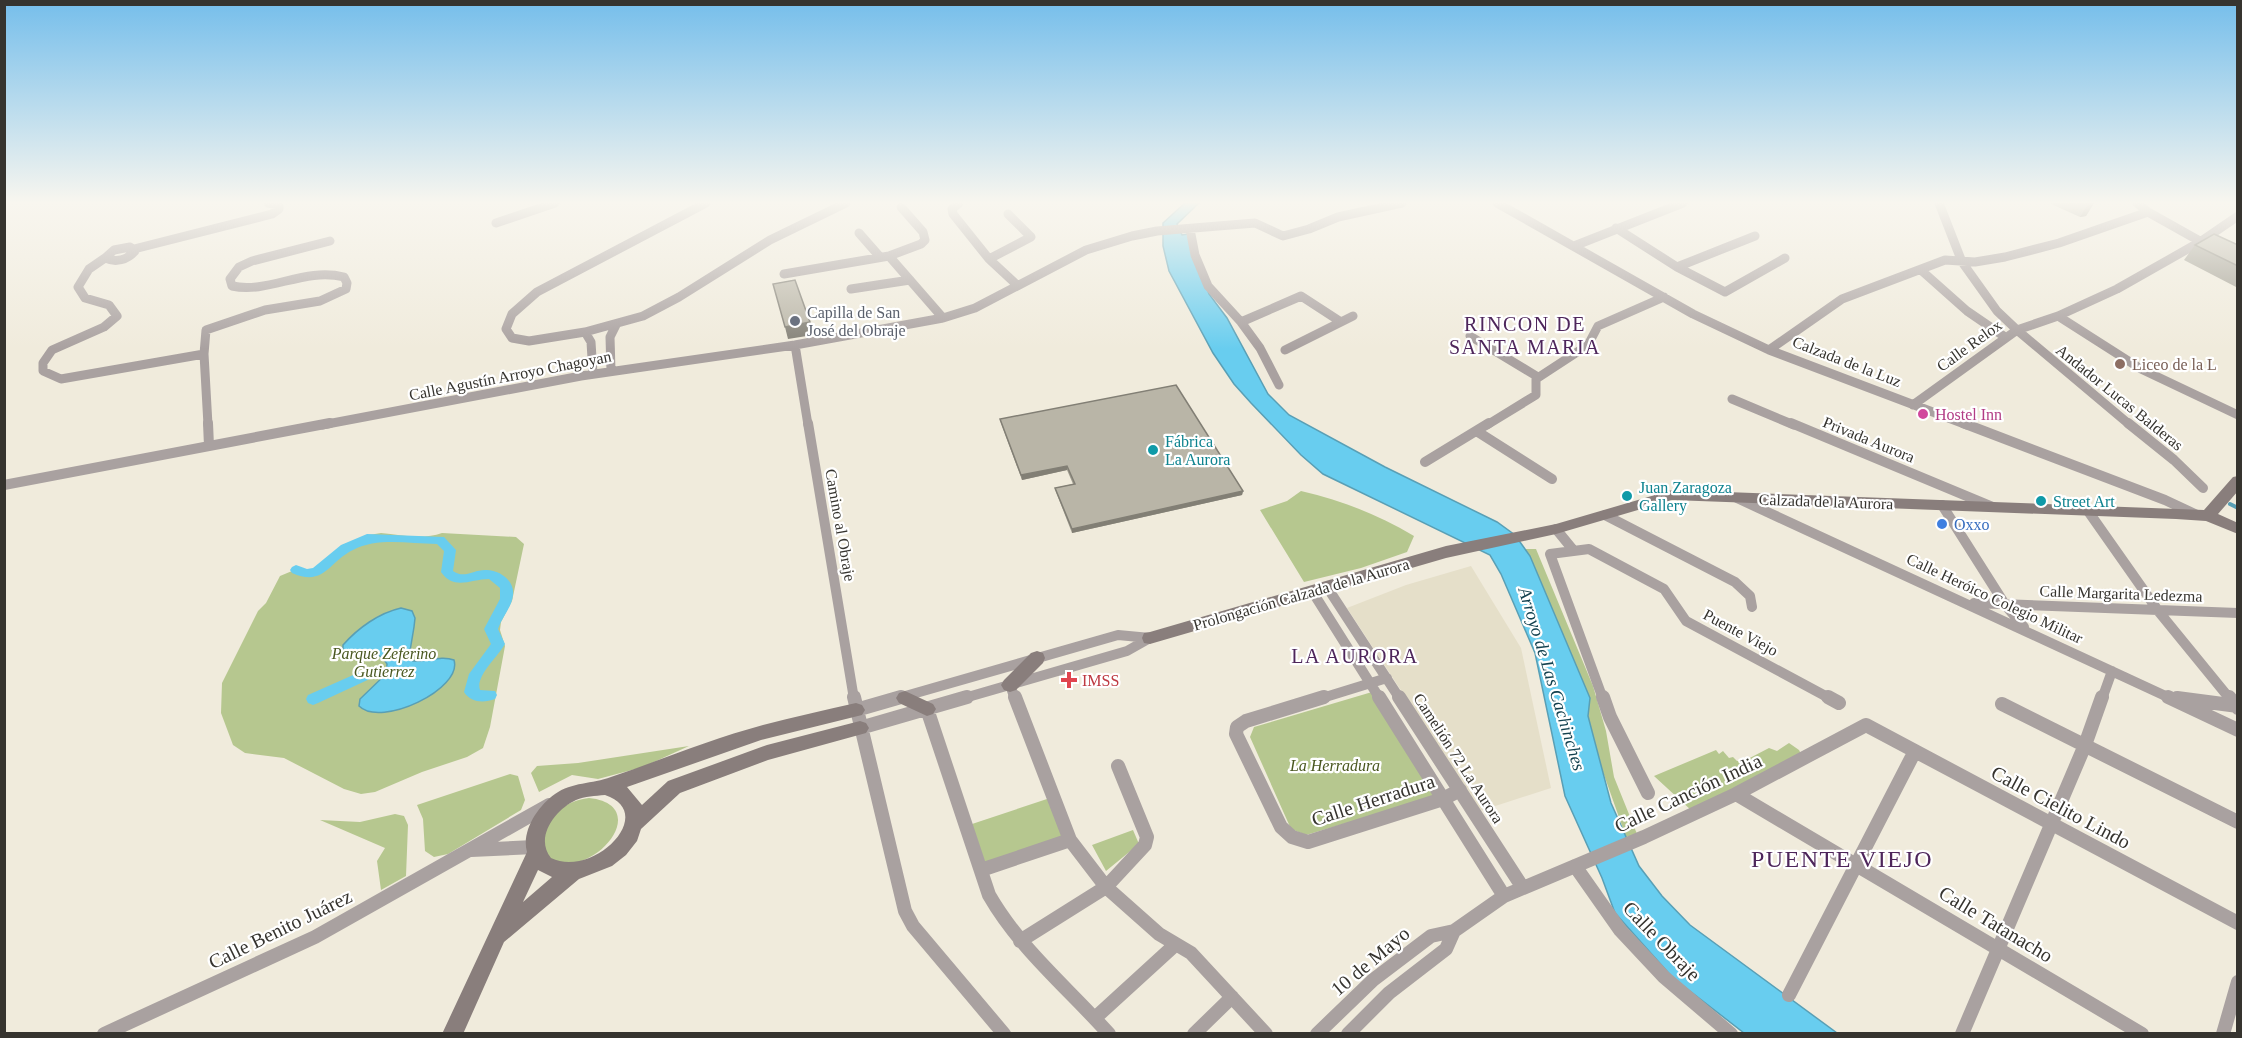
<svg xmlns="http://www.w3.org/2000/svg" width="2242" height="1038" font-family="'Times New Roman',serif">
<rect width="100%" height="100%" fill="#f0ebdc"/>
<path fill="#e5dfc9" d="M1471 566 1521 648 1551 788 1480 811 1347 608 1406 585Z"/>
<path fill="#b6c78f" d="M1301 491C1343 501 1377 514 1414 536L1407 552 1361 568 1304 582 1260 510 1287 501Z
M381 533C401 535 423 540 442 533L516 537 524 544 512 601 501 622 500 630 505 646 490 727 483 748 467 757 422 772 375 792 361 794 344 789 284 758 245 753 233 745 221 713 222 683 258 611 266 603 280 576 292 571 314 570 338 549 369 535Z
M1524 549H1536L1593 686 1606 731 1614 777 1637 834 1626 837Z
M1372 692 1435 797 1306 835 1291 829 1250 737 1254 727Z
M1789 743 1799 750 1802 756 1692 811 1654 776 1716 750 1719 754 1723 751 1729 758 1733 757 1737 761H1744L1769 748 1777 751Z
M689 746 643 767 598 779 572 775 539 792 531 773 537 766 578 763Z
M510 774 518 776 525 800 521 810 448 854 434 857 425 851 423 819 417 805Z
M1053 797 1070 840 981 870 966 826Z
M589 798C647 804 607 864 565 864 558 864 550 858 544 855L540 835C553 813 562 802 589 798Z
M395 814 404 816 408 825 406 876 381 890 377 861 385 848 320 820 360 822Z
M1133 830 1139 844 1106 871 1092 845Z"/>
<path fill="#68cdef" stroke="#599fb5" stroke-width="1.5" d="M1185 203H1199L1177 224 1182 235 1188 234 1209 294 1227 318 1268 394 1289 415 1385 467 1497 522 1515 535 1530 556 1590 698 1588 716 1611 803 1639 866 1662 896 1690 925 1837 1033H1744L1673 978 1615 913 1602 878 1565 796 1535 653 1501 574 1490 555 1323 474 1301 455 1251 403 1234 384 1213 353 1169 271 1163 246V223Z
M401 608 412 611 415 618 414 627 409 657 413 661C426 662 441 655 454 660 463 689 381 728 359 706L360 699 386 674 387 664C378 648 363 653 348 654L343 651V645C358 628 379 613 401 608Z"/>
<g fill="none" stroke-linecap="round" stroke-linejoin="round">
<path stroke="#599fb5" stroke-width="4" d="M2230 504 2238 508"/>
<path fill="#68cdef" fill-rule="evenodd" d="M367 534 444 537 456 550 453 571C464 579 473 570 485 570 498 569 515 580 513 595 512 607 502 617 498 629L505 644C498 657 475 676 480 690L495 691 497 695 495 699C484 703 471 703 464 692L469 674 491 644 484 629 500 599V588L489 579C471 579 454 591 441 572L444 551 437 544C409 544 378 537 353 550 328 562 325 587 292 573L290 570 292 567 296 565 307 569 313 568 341 545Z
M369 668 374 669 376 673 374 677 318 703 313 705 308 703 306 699 308 695Z"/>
<path stroke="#a9a1a0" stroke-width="9" d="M706 203 537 292 512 314 506 329 512 338 529 341 585 332 643 316 679 297 770 240 846 203
M959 203 952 209 953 214 989 259 1017 285
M1497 203 1693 314 1769 350 1967 425
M1939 203 1962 262 1997 311 2016 329
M2137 203 2148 212 2205 244
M496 223 555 203
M1616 228 1677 267 1725 292 1785 258
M1190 229 1195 255 1208 286 1241 322 1260 348 1279 385
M859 233 880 257
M1574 246 1683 203
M130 247 135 251C127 260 116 263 105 258L114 250Z
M134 249 272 214 279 209V205L268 203
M889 256 943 318
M105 258 89 269 78 287 85 298 109 305 117 316 104 327 52 350 43 363V371L61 379 204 354
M989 259 1031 237 1008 214
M1677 267 1755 236
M1922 271 1967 311 2005 337
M784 274 889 256 921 244 925 240 923 232 901 207
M851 289 910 280
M2058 316 2141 369 2238 415
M1241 322 1301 296 1341 322
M2017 330 2130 425
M585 332 591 342 593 374
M1470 336 1538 377
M795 345 808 425
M1285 350 1353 316
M1769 350 1842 299 1945 260 1975 262 2005 257 2059 243 2148 212
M611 371 610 337 616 325
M1732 399 1794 425
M1913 405 2017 330 2058 316 2117 289 2200 242 2238 216
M208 425 204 354 206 330 265 310 320 301 346 289 347 283 344 277C304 267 269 294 232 286L230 279 239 267 252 261 330 241
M322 425 581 376 795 345 943 318 975 308 1086 250 1132 236 1157 231 1255 223 1283 236 1309 229 1338 217 1402 203
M1487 425 1536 395V379L1588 345 1598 326 1664 297"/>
<path stroke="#a9a1a0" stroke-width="10" d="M208 423 209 446
M808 423 854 699
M1791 423 1993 507
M1963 423 2165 500 2197 515
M2128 423 2174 460 2203 488
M1478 432 1552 479
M1425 462 1489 423
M4 485 330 423
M1737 498 2172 699
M1942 505 2006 606 2024 627
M2088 511 2159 612 2230 699
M1605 515 1735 582 1750 596 1752 607
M1556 529 1574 551
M1327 587 1400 699
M1312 591 1380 699
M1974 603 2238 613
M1010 685 1015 699
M2177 698 2183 699
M895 699 1118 635 1150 638
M961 699 1127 651 1150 638
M1319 699 1387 678
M1603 699 1550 554 1589 549 1664 589 1686 621 1831 699
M2102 699 2112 671"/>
<path stroke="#a9a1a0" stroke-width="14" d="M854 697 905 911 913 926 1004 1034
M1015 697 1070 840 1106 887 1159 934 1191 953 1266 1034
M1324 697 1246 721 1237 727 1236 734 1281 827 1292 837 1308 842 1443 799 1460 790
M1379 697 1504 896
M1399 697 1523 888
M1603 697 1610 717 1648 793
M1828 697 1839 703
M2168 697 2238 730
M2229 697 2238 708
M2177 698 2238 706
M2002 704 2238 822
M927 709 989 895C1020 949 1068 988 1109 1034
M856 710 901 697
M860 728 967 697
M1736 794 2142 1034
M471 850 534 847
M1575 866 1620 930 1664 977 1731 1034
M981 870 1070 840
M1020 941 1106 887 1145 845 1147 837 1118 766
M1789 995 1915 751
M1095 1018 1176 944
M104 1034 315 937 549 805
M1194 1034 1232 997
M1317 1034 1373 980 1431 936 1454 931 1504 896 1644 837 1736 794 1866 725 2238 923
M1348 1034 1389 993 1446 949 1454 931
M1962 1034 2085 745 2102 697
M2223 1034 2238 982"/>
<path fill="#897e7c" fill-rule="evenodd" d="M2238 476V491L2218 514 2238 523V534L2206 521 2176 519 1672 500 1556 534 1446 558 1150 644 1144 643 1142 638 1144 633 1150 632 1446 546 1556 524 1672 490 2204 510 2233 477Z
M1037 651 1043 653 1045 658 1043 663 1016 690 1010 692 1004 690 1001 685 1004 680 1031 653Z
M905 691 933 704 936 709 933 714 927 716 899 703 896 698 899 693Z
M856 703 862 705 865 710 862 715 761 740 627 787 642 805 668 781 767 745 860 721 866 723 869 728 866 733 768 760 680 793 641 829 637 841 626 855 612 866 579 879 504 942 463 1034H442L527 852C521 831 538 806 555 794 572 782 592 784 611 777 661 760 711 739 763 725 793 717 825 710 856 703ZM605 795C659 813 593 879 551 858 534 837 556 809 576 800 585 796 595 796 605 795ZM538 870 552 877 523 902Z"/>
</g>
<path fill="#9f9c90" d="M2049 203H2094L2086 216 2080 217Z
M2195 245H2238V288L2184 260Z
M1000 419 1243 491 1242 495 1072 533 1056 492 1055 488 1073 484 1067 470 1022 480 1001 423Z"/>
<path fill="#827f75" d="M2089 203H2094L2086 216 2080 217Z
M810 322 813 335 788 339 785 327Z
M1067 466V470L1022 480 1021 475Z
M1243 491 1242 495 1072 533V529Z"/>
<path fill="#b9b5a7" stroke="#827f75" stroke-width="1.5" d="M2214 234 2238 245V266L2195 245Z
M795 280 810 322 785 327 773 284Z
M1176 385 1243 491 1072 529 1055 488 1075 484 1067 466 1021 475 1000 419Z"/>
<linearGradient id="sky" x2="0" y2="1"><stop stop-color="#75beeb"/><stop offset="0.58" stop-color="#f8f6ef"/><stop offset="1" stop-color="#f8f6ef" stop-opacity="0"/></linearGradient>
<rect width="2242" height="349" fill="url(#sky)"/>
<circle fill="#6b7280" stroke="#fff" stroke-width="2" cx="795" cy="321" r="6"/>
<circle fill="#8d6e63" stroke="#fff" stroke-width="2" cx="2120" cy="364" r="6"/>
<circle fill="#d1479c" stroke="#fff" stroke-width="2" cx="1923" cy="414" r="6"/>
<g fill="#0f9aa8" stroke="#fff" stroke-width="2">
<circle cx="1153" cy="450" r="6"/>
<circle cx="1627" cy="496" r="6"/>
<circle cx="2041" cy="501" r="6"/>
</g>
<circle fill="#3f7fe0" stroke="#fff" stroke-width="2" cx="1942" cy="524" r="6"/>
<path fill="#e0444e" stroke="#fff" stroke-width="2" d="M1066 671h6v6h6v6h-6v6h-6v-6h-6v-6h6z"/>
<g text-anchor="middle" stroke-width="4.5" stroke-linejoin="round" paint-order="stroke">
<g font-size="16" fill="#5b616d" stroke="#fff" text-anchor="start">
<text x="807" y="318">Capilla de San<tspan x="807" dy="18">José del Obraje</tspan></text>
</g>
<g font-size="16" fill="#36342f" stroke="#fff">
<text transform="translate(1969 345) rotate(-36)" y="6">Calle Relox</text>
<text transform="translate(1847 361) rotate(21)" y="6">Calzada de la Luz</text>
<text transform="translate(510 375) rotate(-11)" y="6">Calle Agustín Arroyo Chagoyan</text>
<text transform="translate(2120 397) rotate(39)" y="6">Andador Lucas Balderas</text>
<text transform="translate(1869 439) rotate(22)" y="6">Privada Aurora</text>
<text transform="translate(1826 501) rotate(2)" y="6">Calzada de la Aurora</text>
<text transform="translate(841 525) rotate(80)" y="6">Camino al Obraje</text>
<text transform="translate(2121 593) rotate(2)" y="6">Calle Margarita Ledezma</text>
<text transform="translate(1301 594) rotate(-16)" y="6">Prolongación Calzada de la Aurora</text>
<text transform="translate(1995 598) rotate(25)" y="6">Calle Heróico Colegio Militar</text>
<text transform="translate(1741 632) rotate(28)" y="6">Puente Viejo</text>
<text transform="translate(1459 758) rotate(57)" y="6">Camelión 72 La Aurora</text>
</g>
<g font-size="16" fill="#785e54" stroke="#fff" text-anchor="start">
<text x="2132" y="370">Liceo de la L</text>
</g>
<g font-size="16" fill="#b23c85" stroke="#fff" text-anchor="start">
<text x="1935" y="420">Hostel Inn</text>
</g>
<g font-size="16" fill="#0d838f" stroke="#fff" text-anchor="start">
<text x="1165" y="447">Fábrica<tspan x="1165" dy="18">La Aurora</tspan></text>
<text x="1639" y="493">Juan Zaragoza<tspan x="1639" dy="18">Gallery</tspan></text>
<text x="2053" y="507">Street Art</text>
</g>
<g font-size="16" fill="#366cbe" stroke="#fff" text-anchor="start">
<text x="1954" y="530">Oxxo</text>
</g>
<g font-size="16" font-style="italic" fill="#49571f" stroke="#fff">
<text x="384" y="659">Parque Zeferino<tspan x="384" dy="18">Gutierrez</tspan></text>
<text x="1335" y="771">La Herradura</text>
</g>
<g font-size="16" fill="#be3a42" stroke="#fff" text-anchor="start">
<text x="1082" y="686">IMSS</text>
</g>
<g font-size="18" font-style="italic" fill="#13414f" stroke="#fff">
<text transform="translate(1552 679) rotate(73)" y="6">Arroyo de Las Cachinches</text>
</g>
<g font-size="20" letter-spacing="1.5" fill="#4e265b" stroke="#fff">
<text x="1525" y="331">RINCON DE<tspan x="1525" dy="23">SANTA MARIA</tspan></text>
<text x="1355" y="663">LA AURORA</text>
</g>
<g font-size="20" fill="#36342f" stroke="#fff">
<text transform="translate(1688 793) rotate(-25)" y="7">Calle Canción India</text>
<text transform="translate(1373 800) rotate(-18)" y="7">Calle Herradura</text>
<text transform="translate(2061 807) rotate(28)" y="7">Calle Cielito Lindo</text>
<text transform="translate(1996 924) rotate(31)" y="7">Calle Tatanacho</text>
<text transform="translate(280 929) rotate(-26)" y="7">Calle Benito Juárez</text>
<text transform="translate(1662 941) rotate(46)" y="7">Calle Obraje</text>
<text transform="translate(1370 961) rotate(-40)" y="7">10 de Mayo</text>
</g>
<g font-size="24" letter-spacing="1.5" fill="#4e265b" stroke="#fff">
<text x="1842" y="867">PUENTE VIEJO</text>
</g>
</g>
<rect width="2242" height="1038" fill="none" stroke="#36342f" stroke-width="12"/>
</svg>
